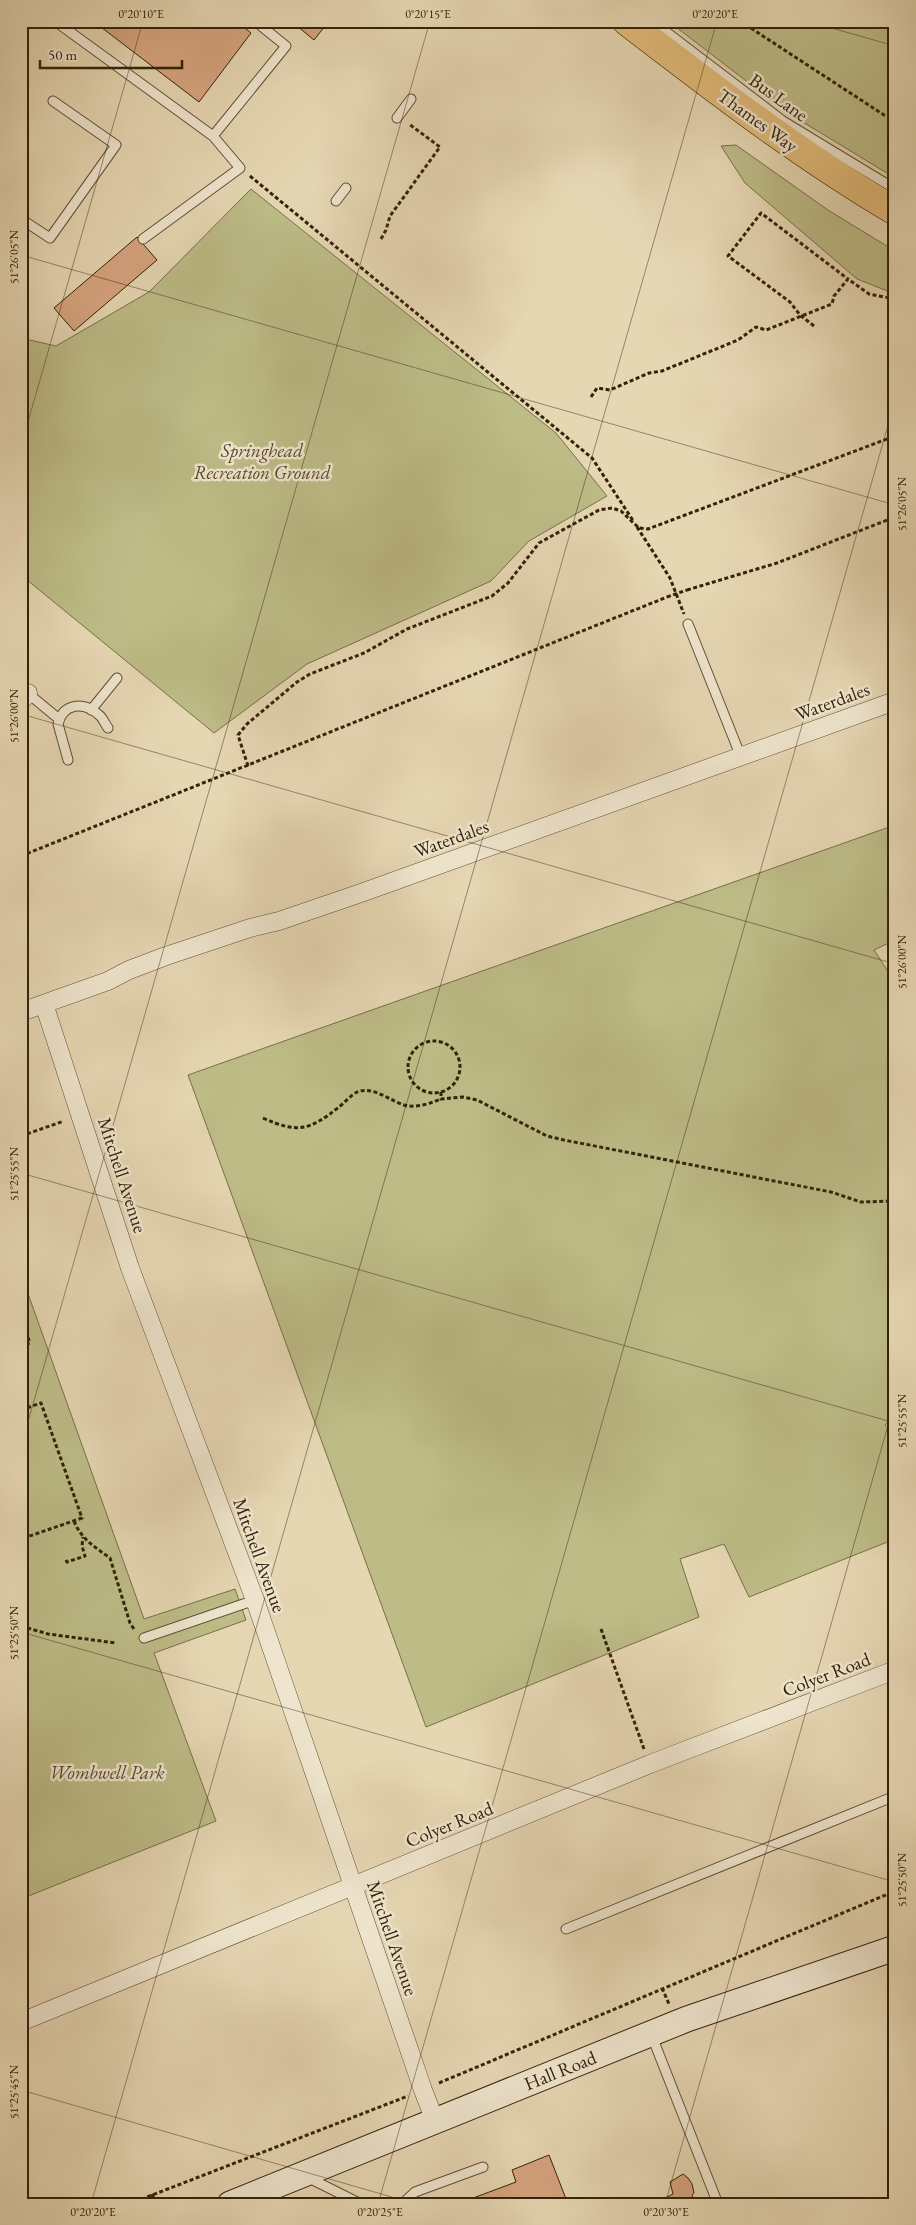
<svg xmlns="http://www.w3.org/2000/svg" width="916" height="2225" font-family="'EB Garamond',serif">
<rect width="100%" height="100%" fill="#e6d7b3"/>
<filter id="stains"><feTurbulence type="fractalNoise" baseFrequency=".004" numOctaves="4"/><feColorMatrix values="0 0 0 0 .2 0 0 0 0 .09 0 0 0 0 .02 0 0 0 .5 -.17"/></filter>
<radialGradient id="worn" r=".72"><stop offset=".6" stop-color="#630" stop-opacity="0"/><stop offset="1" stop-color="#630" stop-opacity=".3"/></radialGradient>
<path fill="#bdbc87" stroke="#786f48" d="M668 21H895V178L788 113Z
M736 145 828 210 895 251V294L857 279 745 183 721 146Z
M251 189 556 433 607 496 529 541 491 581 307 664 214 733 21 575V338L56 346 149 292Z
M895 825V940L874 950 895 982V1136L890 1169 895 1184V1416L885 1425 895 1435V1539L749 1597 724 1544 680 1559 699 1617 426 1727 188 1075Z
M21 1274 144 1619 235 1589 246 1620 154 1653 216 1821 21 1899Z"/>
<path fill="#d6a47f" stroke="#332209" d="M93 21H236L251 33 199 102Z
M291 21H329L314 40Z
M137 237 157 260 74 331 54 308Z
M549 2155 568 2204H457L516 2182 512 2170Z
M683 2174 688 2178 692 2184 694 2193 692 2195 696 2204H653L673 2194 670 2182Z"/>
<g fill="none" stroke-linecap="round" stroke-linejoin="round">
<defs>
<path id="lane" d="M55 21 213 136 240 168 143 239
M652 21 783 121 895 189
M397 118 411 99
M213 136 286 46 255 21
M336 201 346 188
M21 219 50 238 116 145 53 101
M688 624 741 757
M25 691 59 719
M91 710 117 678
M68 760 58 724C63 703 84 701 99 715 103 718 105 724 108 728
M144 1638 255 1600
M566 1929 895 1796
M651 2034 718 2204
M307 2177 361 2204
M402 2204 415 2192 483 2167"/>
<path id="street" d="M21 701 28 693
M44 1004 130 1268 255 1600 423 2090 435 2121
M21 1012 108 981 129 970 166 956 250 928 279 921 361 893 895 701
M21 2022 650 1764 895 1670"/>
<path id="secondary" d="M230 2204 687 2019 895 1948"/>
<path id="primary" d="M626 21C713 88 800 155 895 211"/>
</defs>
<use href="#lane" stroke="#604f34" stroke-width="11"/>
<use href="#street" stroke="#604f34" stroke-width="19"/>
<use href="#secondary" stroke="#332209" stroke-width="27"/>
<use href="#primary" stroke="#332209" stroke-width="29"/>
<path stroke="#332209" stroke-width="3" stroke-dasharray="4 2.5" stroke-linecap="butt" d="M740 21 884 115 895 119
M250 176 592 458 634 522
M381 239 386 230 390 216 440 147 409 124
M814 326 800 315 790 302 728 256 761 213 848 279
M591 397 597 388 610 390 649 373 662 371 738 340 756 327 766 330 832 304 834 296 848 279 869 294 895 299
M637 527 670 578 684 614
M687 590 777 563 895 517
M248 766 238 735 247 724 297 682 310 674 364 653 407 629 492 596 508 583 539 543 599 510 612 508 621 511 639 528 648 529 895 436
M21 856 667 597
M408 1067a26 26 0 1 1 52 0a26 26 0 1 1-52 0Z
M441 1092V1099L463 1097 477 1100 547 1136 564 1140 831 1192 861 1202 895 1201
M263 1118C298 1134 310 1130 339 1107 344 1103 351 1095 357 1092 374 1085 392 1103 408 1106 420 1107 431 1103 441 1099
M895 1125C889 1146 889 1164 895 1184
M21 1136 64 1121
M21 1319 30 1343 21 1346
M21 1410 41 1403 82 1518 21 1539
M74 1521C81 1539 95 1547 110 1558L130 1623 134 1629
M66 1560 67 1562 85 1556 82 1546 83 1537
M21 1626 48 1634 116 1643
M601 1629 644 1749
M662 1988 669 2004
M439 2083 895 1891
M152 2194 156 2204
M129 2204 408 2096"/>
<use href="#lane" stroke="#efe5ce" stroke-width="9"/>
<use href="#street" stroke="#efe5ce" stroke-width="18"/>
<use href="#secondary" stroke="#efe5ce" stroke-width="25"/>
<use href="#primary" stroke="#e3bc7a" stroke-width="28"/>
<path stroke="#332209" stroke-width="3" stroke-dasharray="4 2.5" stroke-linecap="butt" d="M667 597 687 590"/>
</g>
<path fill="none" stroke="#332209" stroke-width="1" stroke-opacity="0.45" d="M807 21 895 46M21 255 895 505M21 446 143 21M21 714 895 964M21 1173 895 1423M21 1446 430 21M21 1632 895 1882M21 2090 416 2204M91 2204 717 21M378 2204 895 401M665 2204 895 1401"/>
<g text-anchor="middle" stroke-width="5" stroke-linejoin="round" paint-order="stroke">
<g font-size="19" fill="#332209" stroke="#efe5ce">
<text transform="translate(779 97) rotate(36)" y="7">Bus Lane</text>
<text transform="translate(758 120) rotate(36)" y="7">Thames Way</text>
<text transform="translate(832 701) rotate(-20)" y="7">Waterdales</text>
<text transform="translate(451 838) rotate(-20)" y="7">Waterdales</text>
<text transform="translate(123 1175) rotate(72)" y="7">Mitchell Avenue</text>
<text transform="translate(260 1555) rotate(70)" y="7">Mitchell Avenue</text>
<text transform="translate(826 1674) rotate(-21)" y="7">Colyer Road</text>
<text transform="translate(449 1824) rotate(-22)" y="7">Colyer Road</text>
<text transform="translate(393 1938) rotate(71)" y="7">Mitchell Avenue</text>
<text transform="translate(560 2070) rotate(-22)" y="7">Hall Road</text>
</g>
<g font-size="19" font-style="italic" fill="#564828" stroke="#efe5ce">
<text x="262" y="457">Springhead<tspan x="262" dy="22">Recreation Ground</tspan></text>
<text x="107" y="1779">Wombwell Park</text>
</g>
</g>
<rect width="916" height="2225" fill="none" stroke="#e6d7b3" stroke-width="55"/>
<path d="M40 60v8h142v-8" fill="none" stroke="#332209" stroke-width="2.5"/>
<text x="48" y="60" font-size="15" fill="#332209" stroke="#efe5ce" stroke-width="4" paint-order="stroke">50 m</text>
<rect x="28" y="28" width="860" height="2170" fill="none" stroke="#332209" stroke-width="2"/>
<g font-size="12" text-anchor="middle" fill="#332209">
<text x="141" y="18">0°20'10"E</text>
<text x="428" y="18">0°20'15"E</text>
<text x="715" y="18">0°20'20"E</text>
<text transform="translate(14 257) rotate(-90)" y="4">51°26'05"N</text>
<text transform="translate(902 504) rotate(-90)" y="4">51°26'05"N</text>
<text transform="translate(14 716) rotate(-90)" y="4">51°26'00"N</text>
<text transform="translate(902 962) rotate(-90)" y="4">51°26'00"N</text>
<text transform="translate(14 1174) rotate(-90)" y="4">51°25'55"N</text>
<text transform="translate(902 1421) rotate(-90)" y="4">51°25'55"N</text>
<text transform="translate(14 1633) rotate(-90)" y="4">51°25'50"N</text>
<text transform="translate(902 1880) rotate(-90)" y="4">51°25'50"N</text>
<text transform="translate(14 2092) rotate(-90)" y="4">51°25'45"N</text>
<text x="93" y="2216">0°20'20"E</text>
<text x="380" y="2216">0°20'25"E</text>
<text x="666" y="2216">0°20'30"E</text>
</g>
<rect width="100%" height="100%" filter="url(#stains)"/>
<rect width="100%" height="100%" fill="url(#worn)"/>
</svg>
